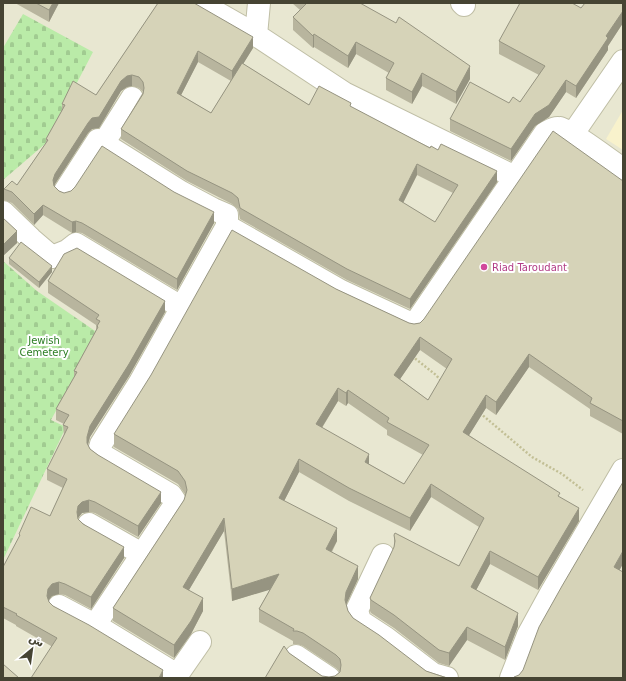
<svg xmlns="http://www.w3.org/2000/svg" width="626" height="681" font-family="'DejaVu Sans',Cairo,sans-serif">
<defs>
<pattern id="cemetery-stones" width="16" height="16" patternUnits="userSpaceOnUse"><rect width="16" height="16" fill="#baeba8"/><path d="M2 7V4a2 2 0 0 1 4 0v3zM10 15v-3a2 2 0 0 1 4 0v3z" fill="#a1cb91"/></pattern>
</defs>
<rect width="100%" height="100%" fill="#f3f3e3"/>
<path fill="#e8e7d1" d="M3 3H623V678H3Z"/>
<path fill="#f8f2cc" d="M623 110V150L606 139Z"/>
<path fill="url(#cemetery-stones)" d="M23 14 93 52 45 144 3 180V48Z
M3 261 37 291 98 333 51 420 66 427 3 560Z"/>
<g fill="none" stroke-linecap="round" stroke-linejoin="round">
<defs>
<path id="minor" d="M200 3 256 35 344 93 515 177
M462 3 464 5
M256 35 259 3
M572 135 623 61
M103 144 132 98
M65 191 98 140 181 192 213 209 227 215V226L341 291 414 325 545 133C549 131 554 127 559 128 569 129 612 162 623 169
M3 212 31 239 52 257 67 251 76 244 181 307
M89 524 142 554
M383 555 357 610 360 621 386 638 433 674 447 678
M59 606 95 625 174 506 175 501 171 495 104 456 99 451 101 444 140 382 227 226
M95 625 177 675
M296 656 329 678
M175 678 200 642
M511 678 528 635 551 593 623 470"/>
</defs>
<use href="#minor" stroke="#bfbea5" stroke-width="24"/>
<path stroke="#c2bf95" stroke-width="2.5" stroke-dasharray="2 2" stroke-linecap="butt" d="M412 356 436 375 442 382
M480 413 532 457 562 474 583 490"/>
<use href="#minor" stroke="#fff" stroke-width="22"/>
</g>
<path fill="#b8b59e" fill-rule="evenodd" d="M15 3H59L49 22Z
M158 3 253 48 243 64 309 105 351 107 430 148 497 182 410 309 347 280 240 219 238 209 232 204 187 181 121 139V129L143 92 139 88 132 86 127 87 121 91 99 128 92 129 88 133 55 184 54 186 59 191 64 193 214 223 177 290 82 233 76 232 72 233 43 215 34 225 12 203 4 200V189L17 185 46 143V139L62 110V104L96 95ZM198 62 231 81 211 113 181 95ZM417 175 453 193 435 222 403 203Z
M292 3H360L470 79 456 104 422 86 412 104 386 90V78L389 73 356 54 348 68 314 47 313 48 293 30V17L300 10Z
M623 3V23L608 46V50L576 98 566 92 549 117 535 126 511 161 450 131V119L509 103 520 102 539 75 499 54V41L581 8Z
M623 181V434L590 416V409L529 367 496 415 486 408 469 435 560 498 579 521 538 590 490 564 476 590 518 626 505 660 467 640 449 666 439 663 394 628 371 613 370 611V598L394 549V535L459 566 479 527 431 497 410 531 349 501 299 472 284 501 337 541 332 552 358 579 346 604 348 611 353 618 426 671 446 677 265 678 289 653 322 676 329 677 335 676 340 672 336 668 303 646 297 644H293V641L259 622V609L270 589 232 601 224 531 189 590 203 611 191 634 174 658 113 621V608L184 500 186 496 185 494 178 484 114 447V434L336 289 409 323 414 324 420 323ZM420 350 447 369 428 400 400 379ZM338 401 346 406 348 403 387 430V435L423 455 404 484 369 464 322 428Z
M3 218 17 243 4 255 3 254Z
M9 258 52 272 39 288 9 264Z
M48 281 165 312 129 376 90 437 88 445 90 449 98 455 161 503 138 537 95 513 89 512 82 513 78 518V519L124 558 91 609 65 595 59 594 52 596 48 600 49 602 53 606 163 678 51 646 16 626V625L3 618V567L19 538V534L50 516 63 488 47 480V469L64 436 63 425 64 424 56 420V409L74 377V371L96 330V325L48 293Z"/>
<path fill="#969481" d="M53 3H59L49 22V10Z
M623 11V23L608 46V50L576 98V86L606 36Z
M314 34V47L313 48V36Z
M253 37V48L232 82V71Z
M356 42V54L348 68V56Z
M198 51V62L177 103V93Z
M470 66V79L456 104V92Z
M422 73V86L412 104V92Z
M132 75V86L127 87 121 91 99 128 92 129 88 133 55 184 53 191V180L55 174 88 123 121 81 127 76Z
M566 80V92L549 117 535 126 511 161V149L535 114Z
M417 164V175L399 211V200Z
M497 171V182L410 309V299Z
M43 205V215L34 225V214Z
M214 212V223L177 290V279Z
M76 221V232L72 233V222Z
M17 231V243L4 255V244Z
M52 266V272L39 288V282Z
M165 301V312L129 376 90 437 87 448V437L90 426Z
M420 337V350L394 388V375Z
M529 354V367L496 415V402Z
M338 388V401L316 437V424Z
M348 390V403L346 406V393Z
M486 395V408L463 445V432Z
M369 454V467L365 462Z
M299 459V472L279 511V498Z
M431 484V497L410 531V518Z
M161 492V503L138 537V526Z
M89 500V512L82 513 78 518 77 524V512L78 506 82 502Z
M579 508V521L538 590V577Z
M224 518V531L183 600V587Z
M337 528V541L326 561V549Z
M124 547V558L91 609V597Z
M490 551V564L471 600V587Z
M623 551V564L614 580V567Z
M358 566V579L346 605 345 600 346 592Z
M279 574V587L232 601V589Z
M59 582V594L52 596 48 601 47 596 48 589 52 584Z
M203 598V611L191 634 174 658V645Z
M518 613V626L505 660V647Z
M467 627V640L449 666V653Z
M163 670V678H159Z"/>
<path fill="#d6d3b8" stroke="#969481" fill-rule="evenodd" d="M36 3H53L49 10Z
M158 3H194L253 37 232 71 198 51 177 93 211 113 242 63 309 105 319 86 351 103 350 106 430 148 431 146 438 150 441 144 497 171 410 299 347 269 240 208 238 198 232 193 187 171 121 129 143 94 144 88 143 82 139 77 132 75 127 76 121 81 99 117 92 118 88 123 55 174 53 180 54 186 59 191 64 193 71 191 75 187 102 146 174 192 214 212 177 279 82 223 76 221 72 222 43 205 34 214 12 192 4 189 12 181 17 185 48 140 46 139 65 105 62 104 73 81 96 95ZM417 164 458 185 435 222 399 200Z
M305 3H360L396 23 399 17 470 66 456 92 422 73 412 92 386 78 394 63 356 42 348 56 314 34 313 36 293 17 306 4Z
M520 3H572L581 8 585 3H623V11L606 36 608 38 576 86 566 80 549 105 535 114 511 149 450 119 470 82 509 103 513 97 520 102 545 66 499 41Z
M553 131 623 181V421L590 403 592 398 529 354 496 402 486 395 463 432 560 493 558 496 579 508 538 577 490 551 471 587 518 613 505 647 467 627 449 653 439 650 394 615 371 600 370 598 394 547 395 541 394 535 395 533 459 566 484 518 431 484 410 518 349 488 299 459 279 498 337 528 326 549 358 566 346 592 345 600 348 611 353 618 379 635 426 671 447 678H265L284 646 289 653 322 676 329 677 335 676 340 672 341 665 340 659 336 655 303 633 297 631H293L294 629 259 609 279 574 232 589 224 518 183 587 203 598 191 621 174 645 113 608 184 500 187 490 185 481 178 471 114 434 151 375 232 230 336 289 409 323 414 324 420 323 424 319ZM420 337 452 359 428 400 394 375ZM338 388 346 393 348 390 389 418 387 422 429 445 404 484 365 462 369 454 316 424Z
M3 218 17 231 4 244 3 243Z
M21 242 52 266 39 282 9 258Z
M77 248 165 301 129 364 90 426 87 437V443L90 449 98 455 161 492 138 526 95 502 89 500 82 502 78 506 77 512 78 519 83 524 124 547 91 597 65 584 59 582 52 584 48 589 47 596 49 602 53 606 89 625 163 670 159 678H31L57 638 16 615 17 614 3 607V567L20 535 19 534 31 507 50 516 67 479 47 469 68 427 63 425 69 415 56 409 77 372 74 371 98 327 97 326 100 321 96 319 99 315 48 281 64 254Z
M623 482V551L614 567 623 572V678H514V677L519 675 523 670 539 627 562 586Z
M3 664 19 678H3Z"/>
<circle fill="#d1479c" stroke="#fff" stroke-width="1.5" cx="484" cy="267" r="4"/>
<g text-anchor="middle" stroke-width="4" stroke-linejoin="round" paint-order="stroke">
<g font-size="10" fill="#b23c85" stroke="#fff" text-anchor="start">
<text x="492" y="271">Riad Taroudant</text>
</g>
<g font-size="10" fill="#2a7c22" stroke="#fff">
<text x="44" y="344">Jewish<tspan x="44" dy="12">Cemetery</tspan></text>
</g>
</g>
<rect width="626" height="681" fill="none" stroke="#464433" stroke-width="8"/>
<g transform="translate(32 649) rotate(29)" stroke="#ffffff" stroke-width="3" paint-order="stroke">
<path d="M0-3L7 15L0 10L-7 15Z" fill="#464433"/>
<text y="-6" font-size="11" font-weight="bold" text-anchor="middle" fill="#464433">ش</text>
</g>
</svg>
